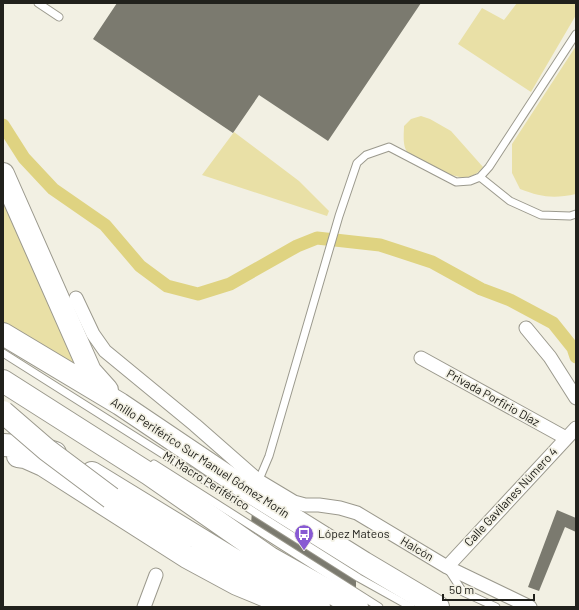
<svg xmlns="http://www.w3.org/2000/svg" width="579" height="610" font-family="Barlow,sans-serif">
<rect width="100%" height="100%" fill="#f2f0e3"/>
<path fill="#e9e0a6" d="M517 3H576V15L531 92 458 44 482 8 504 20Z
M576 46V194C553 199 541 197 520 189L512 173V144Z
M421 116 430 119 451 131 483 167C468 187 447 173 430 165 423 161 413 159 408 153 402 146 404 134 404 126L411 119Z
M234 132 299 181 329 211 327 216 202 175Z
M3 196 81 372 3 323Z"/>
<g fill="none" stroke-linecap="round" stroke-linejoin="round">
<path stroke="#dfd381" stroke-width="13" d="M3 125 24 158 53 189 105 225 140 266 167 286 198 294 230 284 297 246 317 238 380 245 432 262 481 289 510 300 553 323 573 348 576 357"/>
</g>
<path fill="#7b7a6f" d="M117 3H421L328 141 259 95 233 133 93 39Z
M557 510 576 518V532L565 527 539 591 528 587Z
M252 512 356 579V589L251 523Z"/>
<g fill="none" stroke-linecap="round" stroke-linejoin="round">
<defs>
<path id="lane" d="M38 3 59 17
M480 177 510 201 541 215 570 216 576 214
M3 353 359 578 411 607
M154 464 379 607
M258 482 269 456 339 216 357 163 366 155 389 147 456 182 470 181 480 177 489 167 576 34
M448 569 463 592 496 607"/>
<path id="street" d="M76 298 93 334 105 351 195 425 259 481 294 502 305 505H319L340 508 357 513 447 567 530 607
M526 328 550 357 576 398
M421 358 566 438
M447 567 576 428
M144 607 156 575"/>
<path id="highway" d="M3 174 90 371 107 390
M3 334 120 404 252 493 364 563 438 607
M3 381 149 474 270 558 357 607
M3 445 36 447 55 453
M18 456 25 457 43 465 187 557 237 584 288 605
M92 473 262 577 319 607"/>
</defs>
<use href="#lane" stroke="#9b998d" stroke-width="9"/>
<use href="#street" stroke="#9b998d" stroke-width="15"/>
<use href="#highway" stroke="#9b998d" stroke-width="24"/>
<use href="#lane" stroke="#fff" stroke-width="7"/>
<use href="#street" stroke="#fff" stroke-width="13"/>
<use href="#highway" stroke="#fff" stroke-width="22"/>
<defs>
<path id="highway-bridge" d="M3 412 47 450 111 498"/>
</defs>
<use href="#highway-bridge" stroke="#9b998d" stroke-width="24" stroke-linecap="butt"/>
<use href="#highway-bridge" stroke="#fff" stroke-width="22"/>
</g>
<defs>
<symbol id="bus-pin" viewBox="-11 -11 22 30"><path d="M0 17L-7.5 6A9.5 9.5 0 1 1 7.5 6Z" fill="#885ad3" stroke="#f2f0e3"/><path d="M-5-6H5V4H4V6H2V4H-2V6H-4V4H-5ZM-3.5-4V0h7V-4ZM-3.5 1.2v1.5H-2V1.2ZM2 1.2v1.5H3.5V1.2Z" fill="#fff"/></symbol>
</defs>
<g fill-rule="evenodd">
<use href="#bus-pin" x="293" y="523" width="22" height="30"/>
</g>
<g text-anchor="middle" stroke-width="3.5" stroke-linejoin="round" paint-order="stroke">
<g font-size="12" fill="#21211c" stroke="#f2f0e3">
<text transform="translate(493 398) rotate(29)" y="4">Privada Porfirio Díaz</text>
<text transform="translate(200 458) rotate(33)" y="4">Anillo Periférico Sur Manuel Gómez Morín</text>
<text transform="translate(206 481) rotate(32)" y="4">Mi Macro Periférico</text>
<text transform="translate(511 497) rotate(-47)" y="4">Calle Gavilanes Número 4</text>
<text transform="translate(417 549) rotate(31)" y="4">Halcón</text>
</g>
<g font-size="12" fill="#21211c" stroke="#f2f0e3" text-anchor="start">
<text x="318" y="538">López Mateos</text>
</g>
</g>
<rect width="579" height="610" fill="none" stroke="#21211c" stroke-width="8"/>
<path d="M443 594v6h91v-6" fill="none" stroke="#21211c" stroke-width="2"/>
<text x="449" y="594" font-size="12" fill="#21211c" stroke="#f2f0e3" stroke-width="3" paint-order="stroke">50 m</text>
</svg>
